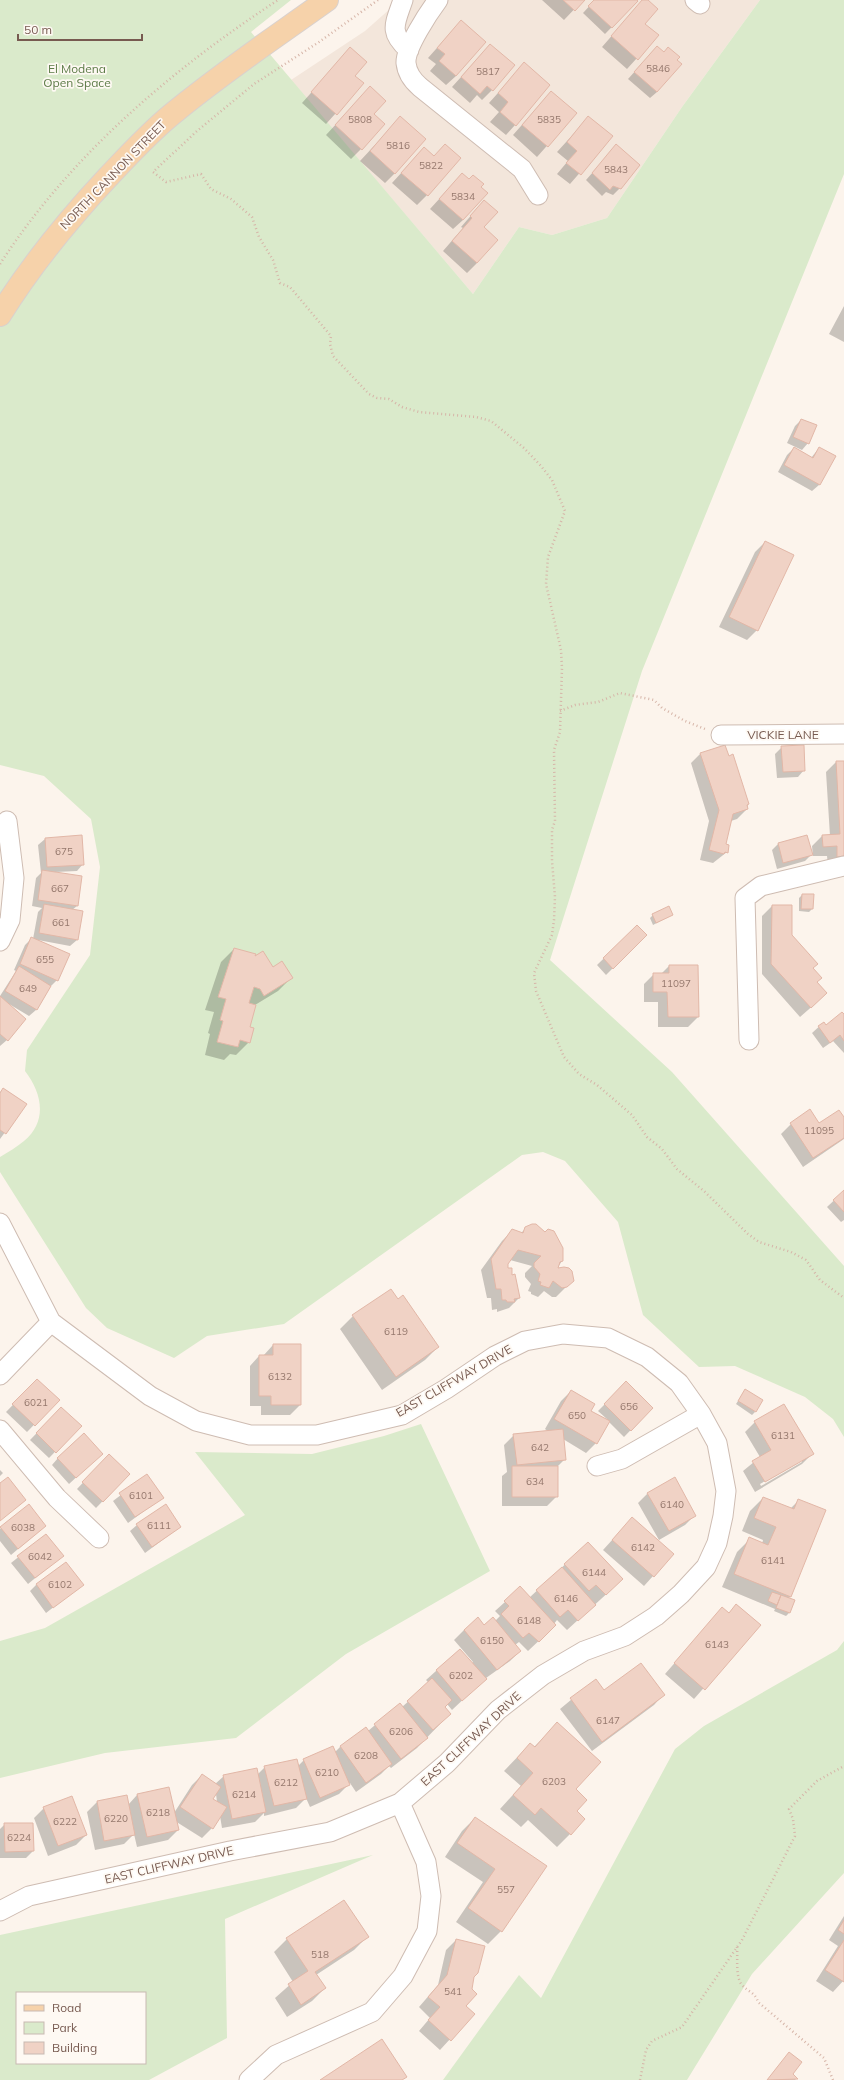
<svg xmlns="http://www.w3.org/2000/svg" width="844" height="2080" font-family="Mulish,sans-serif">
<rect width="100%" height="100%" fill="#fcf4ec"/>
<path fill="#f3e6db" d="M400 0H760L682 107 607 218 552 235 519 227 473 294 291 80 365 31Z"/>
<path fill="#daeacb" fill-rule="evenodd" d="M0 0H291L251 32 473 294 519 227 552 235 607 218 682 107 760 0H844V174L642 671 550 960 672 1072 844 1266V1437L833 1419 805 1397 735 1366 699 1367 643 1315 618 1222 565 1161 543 1152 522 1155 284 1324 207 1336 174 1358 107 1328 86 1308 0 1172V1157C8 1152 17 1147 24 1141 48 1121 42 1093 25 1071L27 1050 90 955 100 867 91 819 44 776 0 765Z
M421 1424 490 1571 346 1654 236 1738 105 1753 0 1778V1641L45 1628 245 1515 195 1452 312 1454 384 1436Z
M844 1641V1873L752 1974 687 2080H443L519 1975 541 1998 675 1749 704 1726 837 1650Z
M373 1855 225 1919 227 2038 149 2080H0V1935ZM17 1993H145V2063H17Z"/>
<path fill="#0003" fill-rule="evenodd" d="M542 0H583L564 20Z
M595 0H636L637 1 605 34 583 13Z
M643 0H646L644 24 657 36 627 69 602 47Z
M452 31 456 76 446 85 430 71 436 64 428 58Z
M490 45 492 90 482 100 477 95 470 103 452 87Z
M657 47V92L650 98 628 79Z
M350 49 354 76 362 84 326 124 302 103Z
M524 64 515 125 506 135 490 122 499 112 489 103Z
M551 92 576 113 537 157 513 135Z
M361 97 373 114 361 149 351 159 326 135Z
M400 118 395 173 385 183 360 161Z
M588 118 611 137 570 184 557 174 568 161 557 152Z
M616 146 620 188 613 195 606 192 602 196 586 180Z
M424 148 427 195 417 205 392 183Z
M462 174 463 220 453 229 430 209Z
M475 211 483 227 477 263 467 273 443 251 463 228 461 227Z
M844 306V342L829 334Z
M801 420 808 443 802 450 787 443 795 426Z
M794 448 811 458 819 448 834 457 819 485 812 491 778 472 787 455Z
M765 542 757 630 747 640 719 627 755 552Z
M782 747 804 770 798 777 777 778 775 754Z
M700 754 748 804 747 809 737 819 731 821 725 844 727 852 713 863 700 860 709 821 691 763Z
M836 762H844V865L828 866 827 856H813L812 846 822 836H830L826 772Z
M81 836 83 864 77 871 55 872 77 906 72 910 77 940 70 946 38 940 68 955 57 980 50 987 36 1010 29 1016 9 1004 7 1040 0 1046V996L16 971 14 970 25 945 32 938 33 939 38 912 42 908 32 906 36 878 41 873 38 845 45 839Z
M778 844 812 854 805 861 777 869 772 850Z
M802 895 812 909 809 912 799 911V898Z
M772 906 812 968 816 983V1003L800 1017 762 974V916Z
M653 915H672L653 925 650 918Z
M637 926 646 935 606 975 597 965Z
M234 949 291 978 278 991 255 1005 249 1028V1042L236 1055 230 1054 224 1060 205 1055 210 1034 208 1033 214 1012 205 1010 221 962Z
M669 966 698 1017 688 1027H658V1002H644V984L654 974H661Z
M844 1016V1053L833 1041 823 1048 812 1033 823 1023 826 1026Z
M4 1089 26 1104 0 1139V1092Z
M810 1111 819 1124 844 1119V1139L803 1167 781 1134 791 1124Z
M844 1191V1220L841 1222 827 1207Z
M526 1228 562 1261 556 1270 573 1280 556 1297H552L544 1291 538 1297 531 1294V1292L528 1291 531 1284 525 1277V1273L532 1266 510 1260 506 1264 507 1270 512 1276 519 1298 509 1308 497 1312V1309L492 1310 491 1298H487L481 1270 502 1241 512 1231 521 1233Z
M353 1316 438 1347 425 1360 382 1390 340 1329Z
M273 1345H300V1405L290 1415H261V1406H250V1366L259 1356H263Z
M37 1380 58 1400 27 1432 6 1412Z
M626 1383 652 1408 624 1437 609 1422 596 1443 586 1453 563 1439 565 1459 557 1467V1496L547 1506H502V1476L507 1472 504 1445 514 1435 549 1432 545 1429 561 1401 571 1391 590 1411 608 1420 598 1411Z
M745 1390 755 1412 752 1415 736 1404Z
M61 1408 80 1426 49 1458 30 1440Z
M755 1422 812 1454 802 1464 755 1492 743 1471 760 1457 745 1432ZM802 1460V1462L761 1486 760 1484Z
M109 1455 129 1474 96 1508 77 1489Z
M58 1458 95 1460 69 1484 52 1465Z
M0 1470 3 1473 0 1476Z
M147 1475 163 1497 128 1523 113 1501Z
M648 1493 695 1515 685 1525 659 1540 638 1503Z
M763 1498 790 1509 799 1500 790 1597 788 1599 789 1613 786 1616 774 1611 775 1609 722 1587 737 1552 750 1539 762 1544 763 1540 742 1531 750 1511Z
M28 1506 45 1526 11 1555 0 1541V1529Z
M137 1525 180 1527 145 1553 130 1531Z
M623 1528 653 1576 644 1586 603 1550Z
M46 1535 62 1556 28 1584 11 1563Z
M588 1543 612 1589 567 1630 557 1620 545 1635 528 1651 519 1642 515 1645 520 1651 510 1661 486 1678 452 1710 447 1704 444 1707 440 1724 417 1748 391 1768 389 1766 381 1774 356 1792 350 1783 339 1794 310 1807 306 1798 296 1808 264 1816V1813L255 1822 222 1828 220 1816 212 1828 202 1838 175 1821 178 1830 168 1840 137 1847 134 1834 124 1844 95 1850 87 1812 97 1802 128 1805 137 1795 174 1813 192 1785 202 1775 215 1784 224 1776 257 1775 265 1767 298 1766 304 1760 334 1753 340 1747 368 1731 400 1704 402 1707 429 1683 426 1680 436 1671 460 1650 471 1664 473 1662 454 1640 464 1630 484 1626 495 1621 500 1616 495 1611 505 1602 529 1598ZM216 1794 217 1802 212 1799Z
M36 1585H82L46 1613 30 1591Z
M737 1605 759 1625 694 1699 665 1674 713 1619 728 1614Z
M595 1680 604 1692 663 1695 654 1705 592 1751 560 1709Z
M544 1737 574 1789 575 1811 570 1834 557 1847 528 1820 521 1827 500 1809 521 1786 504 1771 530 1744 534 1747Z
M44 1808 86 1835 76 1845 48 1856 34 1818Z
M475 1818 545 1866 501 1931 488 1944 456 1922 483 1882 445 1857 462 1831Z
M5 1824H32L33 1851 26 1858H0V1829Z
M844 1916V1980L833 1992 816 1981 838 1946 829 1940Z
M367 1937 354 1950 316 1975 325 1988 312 2001 287 2017 275 1998 293 1982 274 1952 287 1939Z
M456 1940 474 1977 465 2006 473 2014 440 2050 419 2031 430 2018 419 2007 438 1985 446 1950Z
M789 2053 791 2075 796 2080H767Z"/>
<path fill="#f0d2c5" stroke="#e2b7a7" d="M563 0H585L575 11Z
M594 0H637L638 1 612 28 588 6Z
M642 0H648L658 9 645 24 659 35 638 60 611 36Z
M461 20 486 42 456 76 439 61 445 54 437 48Z
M490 44 515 65 493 91 487 86 480 94 461 77Z
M657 46 664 52 668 47 680 57 677 60 682 64 657 92 634 72Z
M350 47 367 62 355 76 364 83 337 115 311 92Z
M524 62 550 85 516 126 500 112 508 102 498 93Z
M370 86 386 101 374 114 385 124 362 150 335 125Z
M551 91 577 113 548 147 522 125Z
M400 116 426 139 395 174 370 151Z
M588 116 613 136 581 175 566 163 577 151 567 142Z
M445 144 461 158 428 196 401 173 424 147 434 156Z
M616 144 640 165 621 189 613 186 610 190 592 173Z
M462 173 469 179 473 175 484 184 481 187 488 193 463 220 439 199Z
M484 200 498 212 484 227 498 240 477 263 452 241 472 218 470 216Z
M801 419 817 425 809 444 793 437Z
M794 447 813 458 819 447 836 456 820 485 784 465Z
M765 541 794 555 758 631 729 617Z
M725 745 729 756 733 754 749 804 747 805 748 809 733 814 726 844 729 845 728 853 725 852 724 854 709 850 719 810 700 753Z
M804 745 805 771 783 772 781 746Z
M836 761H844V856L837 857V846L823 847 822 835 840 834Z
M82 835 84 865 47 867 45 838Z
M807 835 813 855 783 863 778 843Z
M42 870 82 876 78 906 38 900Z
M802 894H814L813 909H801Z
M44 904 83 911 78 940 39 933Z
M772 905H792V935L818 964 813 968 822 978 817 982 827 993 811 1008 771 964Z
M669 906 673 915 656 923 652 914Z
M637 925 647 935 613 969 603 958Z
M31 937 70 954 58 981 20 964Z
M234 948 256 954 255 956 263 951 273 967 282 961 293 978 264 996 260 989 254 987 249 1003 256 1005 250 1027 254 1028 250 1043 240 1040 238 1047 217 1042 223 1021 220 1020 226 999 218 997Z
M669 965H698L699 1017H668L667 992H653V973H669Z
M19 966 51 986 37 1010 5 991Z
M0 996 26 1019 8 1041 0 1034Z
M842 1012 844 1014V1041L840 1035 830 1043 818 1026 824 1022 826 1025Z
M3 1088 27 1104 6 1134 0 1130V1093Z
M810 1109 819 1123 839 1110 844 1117V1138L813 1158 790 1123Z
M844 1190V1212L833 1200Z
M532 1224H536L545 1232 548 1229 554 1231 563 1248V1261L560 1262 558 1268 564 1267 569 1268 572 1271 574 1281 567 1287 562 1288 553 1281 549 1288 540 1285 541 1282 538 1281 540 1274 534 1267V1263L541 1256 518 1250 508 1264V1268H512V1275L515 1274 520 1298 514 1299 515 1302H507L506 1300H502L501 1289H496L491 1259 512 1229 523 1233 525 1227Z
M391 1289 398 1299 403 1295 439 1347 396 1377 352 1315Z
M273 1344H301V1405H271V1396H259V1355H273Z
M37 1379 60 1400 35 1426 12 1404Z
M626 1381 653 1408 631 1431 604 1404Z
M745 1389 763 1400 756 1412 738 1401Z
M571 1390 595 1404 591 1411 610 1421 597 1444 554 1419Z
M784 1404 814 1454 765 1482 752 1461 771 1450 754 1421Z
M61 1407 82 1426 56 1453 36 1433Z
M563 1429 566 1460 517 1465 513 1434Z
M84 1433 103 1454 76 1478 57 1458Z
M109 1454 130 1474 103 1502 82 1482Z
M512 1466H558V1497H512Z
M147 1474 164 1498 135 1517 119 1493Z
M8 1477 26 1500 0 1521V1483Z
M675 1477 696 1516 669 1531 647 1493Z
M763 1497 794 1509 798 1499 826 1510 791 1597 734 1574 749 1537 768 1545 776 1527 754 1518Z
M29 1504 46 1526 18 1549 0 1527Z
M166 1504 181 1527 152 1547 136 1524Z
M632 1517 674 1554 654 1577 612 1540Z
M46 1534 64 1556 35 1578 17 1556Z
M588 1542 623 1579 606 1595 596 1585 589 1591 564 1564Z
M66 1562 84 1585 53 1608 36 1584Z
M562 1567 596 1605 578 1621 568 1610 560 1617 536 1590Z
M520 1586 556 1625 539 1642 529 1633 523 1638 501 1614 509 1606 504 1601Z
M772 1592 781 1595 777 1605 768 1601Z
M781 1595 795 1600 790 1613 776 1608Z
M736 1604 761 1625 705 1690 674 1663 722 1607 729 1613Z
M478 1617 484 1625 493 1617 521 1651 497 1670 464 1630Z
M460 1649 487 1679 462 1701 436 1670Z
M641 1663 665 1695 602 1742 570 1698 596 1679 604 1690Z
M432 1678 452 1700 445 1707 451 1714 433 1730 407 1701Z
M400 1703 428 1738 401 1759 374 1724Z
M557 1722 601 1762 576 1789 587 1800 577 1811 585 1819 571 1835 541 1808 535 1815 513 1795 533 1773 517 1758 530 1743 535 1747Z
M366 1727 392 1764 366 1783 340 1746Z
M333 1746 350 1785 320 1798 303 1759Z
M297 1759 307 1799 274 1806 264 1766Z
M257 1768 266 1812 232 1819 223 1775Z
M202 1774 221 1787 213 1799 227 1807 213 1829 180 1807Z
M169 1787 179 1830 147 1837 137 1794Z
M127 1795 135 1835 104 1841 97 1801Z
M72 1796 87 1835 58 1846 43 1807Z
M475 1817 547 1866 502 1932 468 1908 495 1869 457 1843Z
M4 1823H33L34 1851 5 1852Z
M344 1900 369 1937 315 1972 326 1988 301 2005 288 1984 308 1971 286 1938Z
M844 1920V1934L838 1930Z
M456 1939 485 1946 478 1973 474 1977 472 1989 477 1994 466 2006 475 2014 451 2041 428 2020 440 2007 428 1997 447 1975Z
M844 1940V1982L825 1970Z
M382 2039 407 2077 402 2080H320Z
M789 2052 802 2062 793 2074 798 2079 767 2080Z"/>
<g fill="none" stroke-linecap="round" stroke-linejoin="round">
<defs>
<path id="minor" d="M403 0C395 24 388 32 409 50
M438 0C429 12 405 48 406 63 407 73 413 81 420 87L522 169 538 195
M695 0 700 4
M721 735 844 734
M0 941 10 920 14 878 7 821
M749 1040 745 898 761 886 844 866
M0 1223 51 1322 150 1396 196 1421 250 1435H317L402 1415 446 1389 495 1356 525 1341 563 1334 608 1338 647 1357 679 1383 701 1414 717 1443 726 1491 723 1516 717 1543 706 1567 681 1594 656 1616 625 1636 584 1651 543 1675 498 1710 447 1763 400 1803 330 1832 230 1851 29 1896 0 1911
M0 1375 51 1322
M0 1430 57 1498 99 1538
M597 1466 622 1459 701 1414
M249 2080 276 2055 372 2012 403 1976 427 1931 431 1896 426 1862 400 1803"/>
<path id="major" d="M0 315C31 265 68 220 108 177 128 156 148 134 171 115 220 74 274 38 327 0"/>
</defs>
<use href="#minor" stroke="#cebcb2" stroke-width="21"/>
<use href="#major" stroke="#d9d1ce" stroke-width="24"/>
<path stroke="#d6b5a8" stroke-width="2.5" stroke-dasharray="1 3" stroke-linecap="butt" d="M378 0 319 42 254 84 197 131 153 172 166 182 201 174 211 189 231 199 252 217 259 237 273 260 280 283 290 287 331 336 330 344 333 356 369 394 377 398 389 399 402 407 419 412 476 417 491 421 524 448 541 466 552 480 565 511 548 557 546 584 561 650 562 668 560 732 554 750 555 821 552 830V861L555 897 554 920 552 935 534 973 536 991 564 1057 579 1074 597 1085 632 1115 647 1137 662 1149 677 1169 705 1192 748 1234 759 1242 791 1252 806 1260 820 1280 844 1298
M0 264C70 156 171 70 278 0
M560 711 575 705 598 702 620 693 654 700 662 708 685 721 705 729
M737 1947C738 1957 735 1977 742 1985 748 1992 755 1992 758 2002L824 2058 833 2080
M640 2080 646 2050 652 2041 682 2027 742 1940 795 1836 793 1819 789 1809 817 1781 844 1766"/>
<use href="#minor" stroke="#fff" stroke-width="19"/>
<use href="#major" stroke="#f6d2aa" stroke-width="22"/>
</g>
<g text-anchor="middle" stroke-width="3.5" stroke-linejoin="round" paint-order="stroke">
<g font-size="10" fill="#95786d">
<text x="658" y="72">5846</text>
<text x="488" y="75">5817</text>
<text x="360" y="123">5808</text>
<text x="549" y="123">5835</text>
<text x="398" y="149">5816</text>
<text x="431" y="169">5822</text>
<text x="616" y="173">5843</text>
<text x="463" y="200">5834</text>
<text x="64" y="855">675</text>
<text x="60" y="892">667</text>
<text x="61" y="926">661</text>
<text x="45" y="963">655</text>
<text x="676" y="987">11097</text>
<text x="28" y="992">649</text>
<text x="819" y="1134">11095</text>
<text x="396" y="1335">6119</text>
<text x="280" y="1380">6132</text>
<text x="36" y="1406">6021</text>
<text x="629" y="1410">656</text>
<text x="577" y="1419">650</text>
<text x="783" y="1439">6131</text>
<text x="540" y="1451">642</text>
<text x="535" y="1485">634</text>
<text x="141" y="1499">6101</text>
<text x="672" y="1508">6140</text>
<text x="159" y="1529">6111</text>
<text x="23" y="1531">6038</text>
<text x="643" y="1551">6142</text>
<text x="40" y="1560">6042</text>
<text x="773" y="1564">6141</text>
<text x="594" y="1576">6144</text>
<text x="60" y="1588">6102</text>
<text x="566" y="1602">6146</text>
<text x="529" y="1624">6148</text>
<text x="492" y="1644">6150</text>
<text x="717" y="1648">6143</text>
<text x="461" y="1679">6202</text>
<text x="608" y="1724">6147</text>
<text x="401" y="1735">6206</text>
<text x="366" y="1759">6208</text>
<text x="327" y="1776">6210</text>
<text x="554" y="1785">6203</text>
<text x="286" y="1786">6212</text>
<text x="244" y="1798">6214</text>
<text x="158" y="1816">6218</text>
<text x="116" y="1822">6220</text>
<text x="65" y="1825">6222</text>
<text x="19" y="1841">6224</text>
<text x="506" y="1893">557</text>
<text x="320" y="1958">518</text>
<text x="453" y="1995">541</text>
</g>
<g font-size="12" fill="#5d7c48" stroke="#fef9f3">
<text x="77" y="73">El Modena<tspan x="77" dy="14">Open Space</tspan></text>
</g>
<g font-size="12" fill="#775a50" stroke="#fef9f3">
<text transform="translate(113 175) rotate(-46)" y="4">NORTH CANNON STREET</text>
<text x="783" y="739">VICKIE LANE</text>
<text transform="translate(454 1381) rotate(-30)" y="4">EAST CLIFFWAY DRIVE</text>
<text transform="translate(471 1739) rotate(-43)" y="4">EAST CLIFFWAY DRIVE</text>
<text transform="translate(169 1865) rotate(-13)" y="4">EAST CLIFFWAY DRIVE</text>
</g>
</g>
<rect x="16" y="1992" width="130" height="72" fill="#fef9f3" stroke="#c8b9b2"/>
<rect x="24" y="2005" width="20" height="6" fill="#f6d2aa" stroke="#c8b9b2"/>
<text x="52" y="2012" font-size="12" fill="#775a50">Road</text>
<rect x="24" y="2022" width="20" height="12" fill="#daeacb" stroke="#c8b9b2"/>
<text x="52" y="2032" font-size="12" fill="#775a50">Park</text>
<rect x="24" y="2042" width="20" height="12" fill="#f0d2c5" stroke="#c8b9b2"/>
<text x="52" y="2052" font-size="12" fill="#775a50">Building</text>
<path d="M18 34v6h124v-6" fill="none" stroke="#775a50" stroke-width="2"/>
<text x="24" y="34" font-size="12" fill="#775a50" stroke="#fef9f3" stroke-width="3" paint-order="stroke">50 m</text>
</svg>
